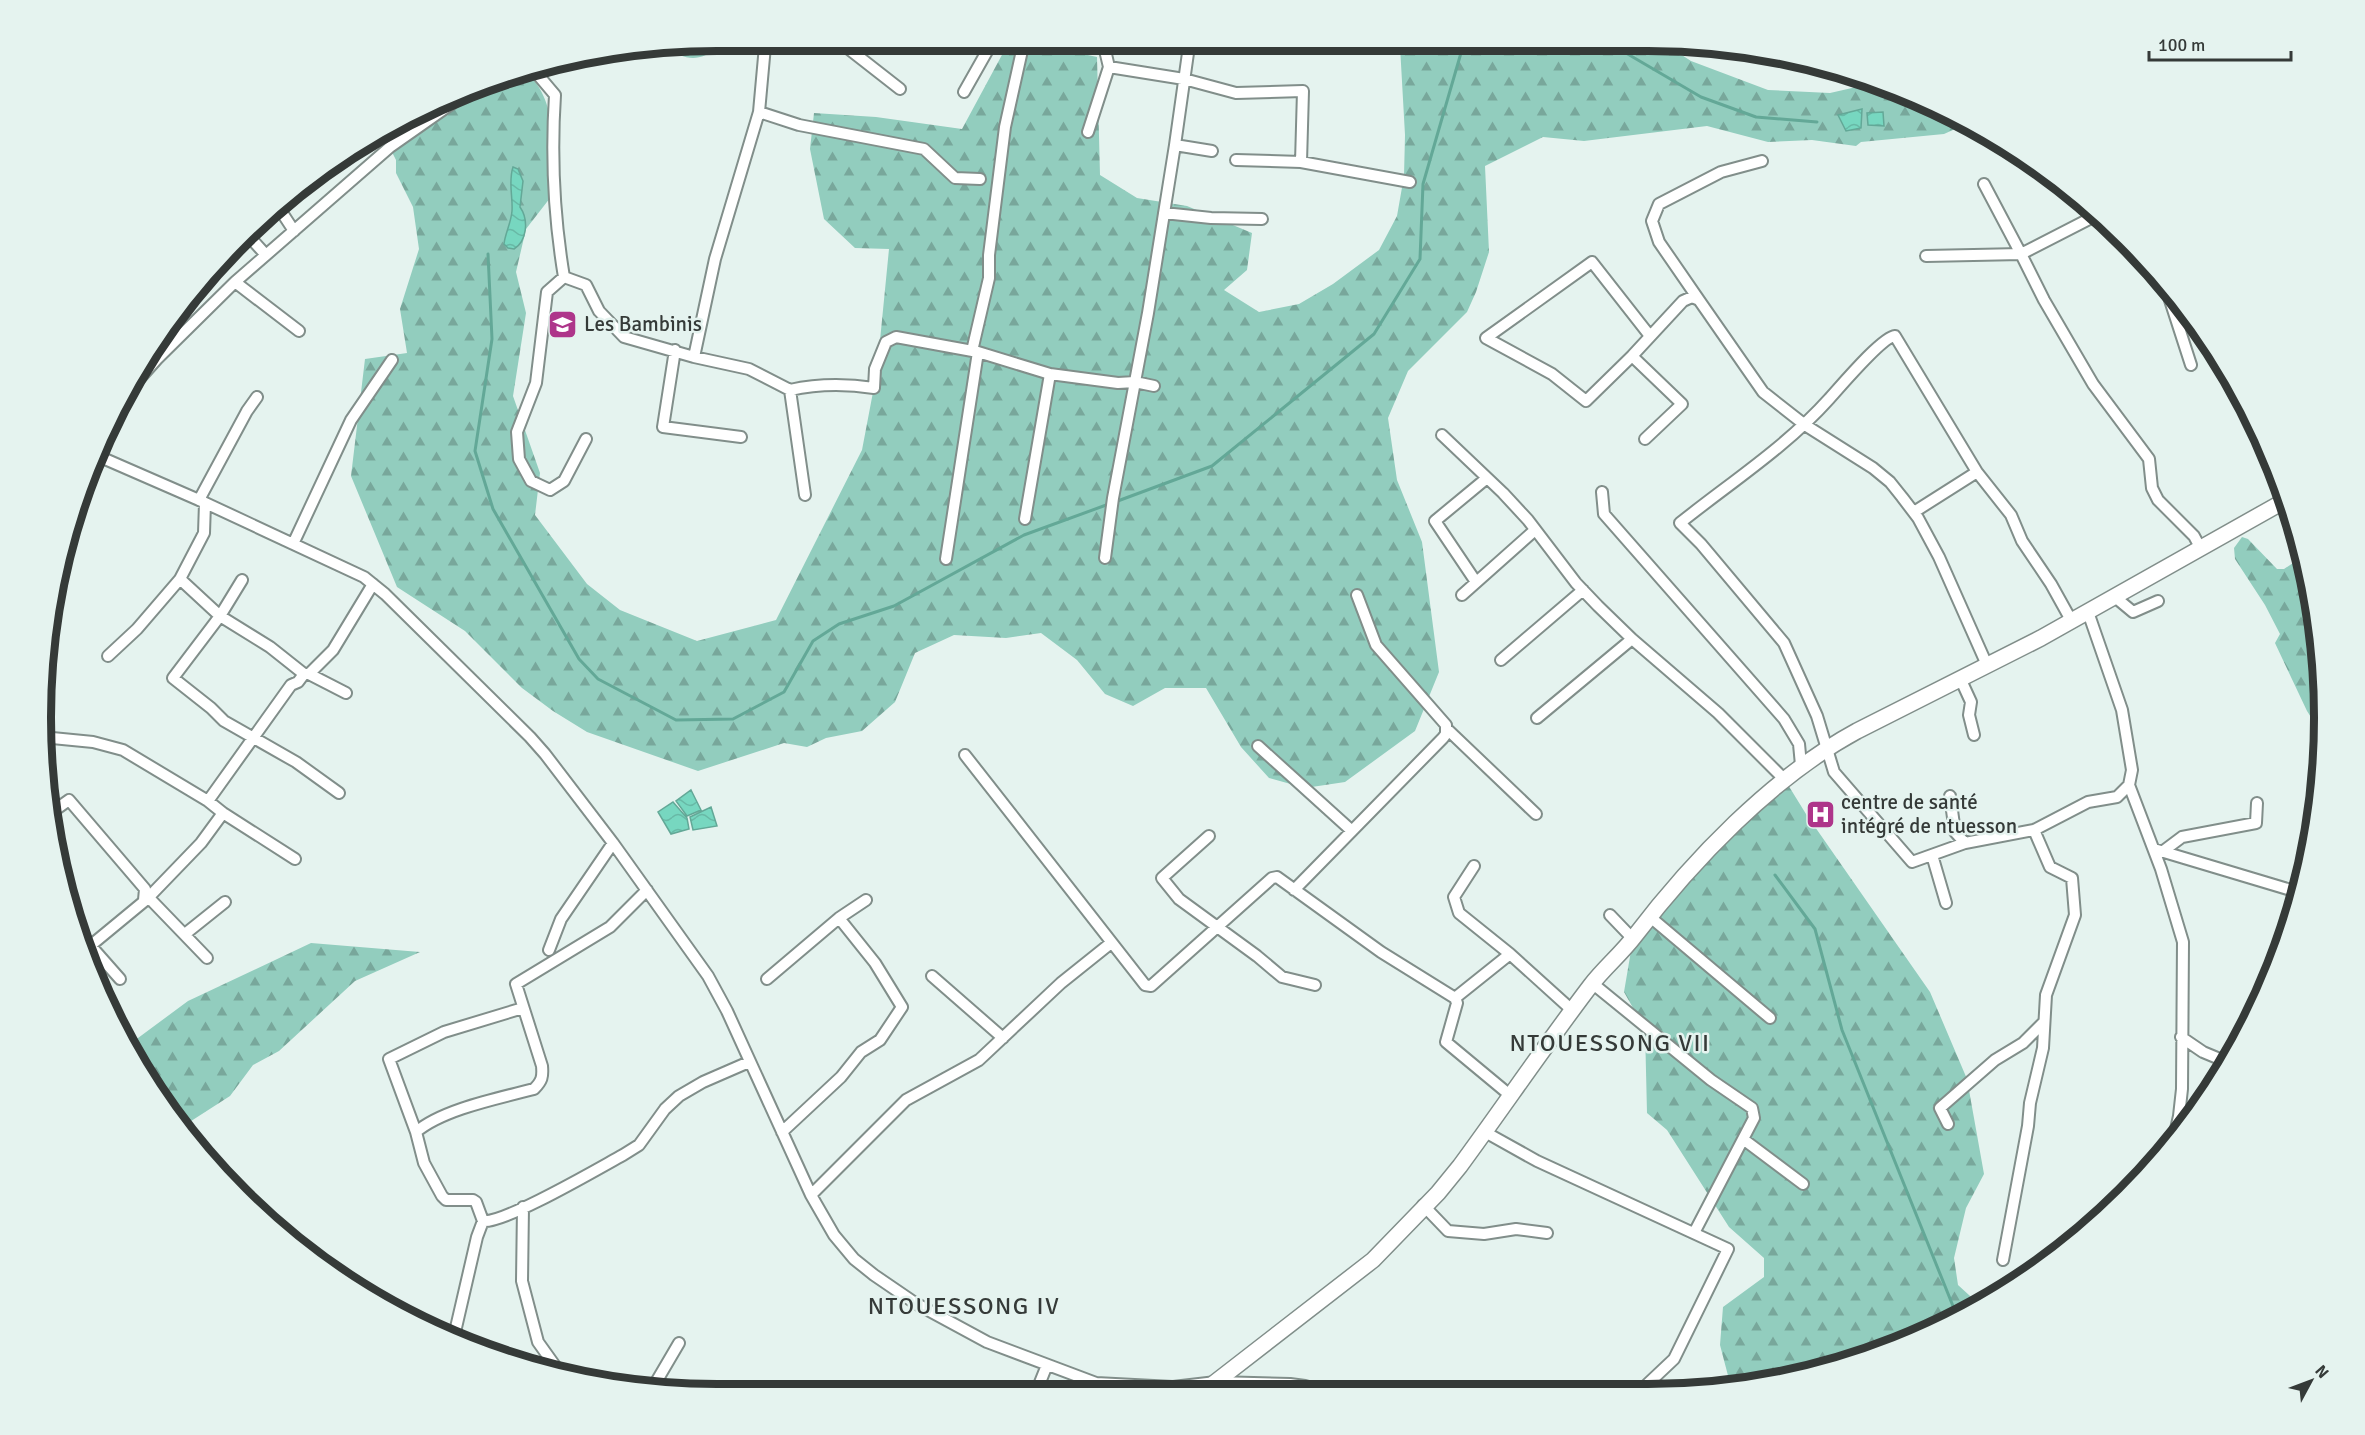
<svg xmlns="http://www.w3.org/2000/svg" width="2365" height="1435" font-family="Signika,sans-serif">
<defs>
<pattern id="forest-firs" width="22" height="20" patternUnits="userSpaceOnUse" patternTransform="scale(1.5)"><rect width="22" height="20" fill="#92cdbe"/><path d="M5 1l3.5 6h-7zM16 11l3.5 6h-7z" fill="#78a79b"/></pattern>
<pattern id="water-waves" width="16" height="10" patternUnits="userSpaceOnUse" patternTransform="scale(1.5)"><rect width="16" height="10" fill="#77d7c0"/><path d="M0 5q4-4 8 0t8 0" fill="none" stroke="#68b9a6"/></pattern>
</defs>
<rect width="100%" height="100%" fill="#e5f3ef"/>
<path fill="url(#forest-firs)" d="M662 46H721C695 64 688 60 662 46Z
M961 46H1046L1097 57 1100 175 1137 198 1187 206 1252 233 1247 270 1224 290 1259 312 1299 304 1333 284 1379 250 1397 216 1404 176 1405 135 1400 46H1668L1691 61 1768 90 1830 93 1874 83 1906 92 1964 125 1944 134 1861 142 1856 146 1812 140 1768 142 1707 126 1584 141 1543 137 1485 166 1489 252 1476 292 1467 312 1408 371 1388 418 1397 480 1422 542 1439 672 1415 731 1345 782 1305 788 1269 778 1241 747 1206 688H1165L1133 706 1105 694 1077 660 1041 633 1006 638 954 635 915 653 895 702 862 731 826 738 807 747 784 743 698 771 587 732 553 711 522 688 465 631 397 587 351 476 365 359 407 353 400 309 419 249 413 207 396 173V160L390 148 483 83 500 76 522 71C557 90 554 153 557 189L526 229 516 272 526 313 513 396 540 473 535 515 587 584 620 610 697 641 776 620 862 450 877 371 889 249 855 248 824 219 810 149 814 113 876 117 962 129 1003 53 976 55Z
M2242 537 2248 539 2277 569H2284L2302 557 2319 629 2322 734 2307 711 2275 643 2280 634 2265 605 2235 559 2234 548Z
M1785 780 1806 814 1930 992 1967 1079 1984 1174 1966 1208 1954 1258 1958 1285 1981 1306 1823 1371 1731 1387 1720 1345 1723 1307 1764 1277V1258L1729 1227 1667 1130 1647 1113 1645 1029 1624 992 1633 939Z
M311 943 420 952 355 981 279 1051 253 1065 230 1096 188 1123H179L155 1094 128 1040 138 1038 188 1001Z"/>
<path fill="url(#water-waves)" stroke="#63a897" stroke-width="1.5" d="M1862 109 1861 128 1846 131 1838 115Z
M1883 112 1884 126 1868 125 1867 113Z
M513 167 518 169 523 181 520 207C529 220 527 241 514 249L508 248 504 244C505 234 511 223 512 211 513 196 508 182 513 167Z
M691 790 701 810 687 816 676 801Z
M673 802 687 818 689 829 671 834 658 812Z
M711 807 717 826 693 830 690 817Z"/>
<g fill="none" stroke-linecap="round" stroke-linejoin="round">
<path stroke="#63a897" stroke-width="3" d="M1614 46 1701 97 1756 117 1817 122
M488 254 492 339 475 451 493 509 579 659 598 679 676 720 733 719 784 692 813 641 839 624 894 606 1024 535 1109 504
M1115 502 1212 466 1374 334 1420 259 1423 184 1463 46
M1775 875 1815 929 1842 1030 1957 1316"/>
<defs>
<path id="street" d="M845 46 900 89
M1189 46 1175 145 1212 151
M1109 67 1184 79 1236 93 1303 91 1301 162
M533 69 555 95C551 156 554 217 564 277
M964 92 990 46
M759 112 799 125 924 149 955 178 980 179
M1088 132 1109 67 1104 46
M1236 160 1301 162 1410 182
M1984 184 2021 254
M277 205 294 231
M1164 213 1211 218 1262 219
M2097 215 2021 254 2044 300 2093 384 2149 459 2152 488 2158 500 2194 536 2201 549
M246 233 266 255
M1926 256 2021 254
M2152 267 2169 297 2191 365
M235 282 390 147 457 100 463 92
M1699 300 1659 242 1652 221 1659 204 1721 172 1762 161
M1650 336 1592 262 1486 338 1552 374 1586 401 1632 356 1683 301 1692 297 1699 300 1763 392 1805 425 1873 468 1890 482 1902 497 1918 518 1939 557 1987 665
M675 350 663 427 741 437
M972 351 989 278V255L1005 127 1023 46
M1632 356 1682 404 1645 439
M694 357 715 259 759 112 765 46
M132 387 157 359 235 282 299 331
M790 390 805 495
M1442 435 1503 493 1528 520 1576 583 1598 606 1632 639 1718 713 1785 780
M586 439 564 481 550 490 531 481 519 459 517 432 536 383 547 292 564 277 586 285 599 311 624 337 694 357 749 369 790 390C817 384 847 384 874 388L875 369 886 342 896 337 978 352 1050 374 1118 383 1135 382 1154 386
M98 456 199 500 364 577 385 594 530 737 545 754 613 843 708 976 727 1011 811 1195 834 1235 854 1259 874 1275 915 1303 987 1342 1096 1383 1173 1387 1216 1382 1290 1384 1305 1386 1326 1392
M1602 492 1604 514 1784 719 1799 744 1801 765
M199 500 247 411 257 397
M1914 512 1977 472
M1025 519 1050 374
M293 544 351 420 392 360
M1105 558 1113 498 1148 313 1175 145
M946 559 978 352
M180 579 220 616 270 647 304 674
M242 580 220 616 173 678 211 708 224 721 296 762 339 793
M1476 582 1435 521 1487 478
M1462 595 1535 530
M2115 597 2133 612 2158 601
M2088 612 2122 710 2132 770 2129 785 2161 869 2183 942 2182 1089 2179 1116 2173 1142
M2071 620 2051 584 2022 541 2011 515 1977 472 1895 336C1882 337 1840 387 1829 399 1786 447 1730 483 1680 523L1701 544 1784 643 1817 716 1834 772 1912 862 1965 843 2034 830 2088 802 2117 797 2129 785
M108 656 137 629 180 579 204 533 205 503
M1501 660 1583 590
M309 674 333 650 373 584
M1960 678 1971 702 1969 715 1974 735
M1537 718 1632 639
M1447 729 1536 814
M42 737 93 742 123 750 208 801 223 813 295 859
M1258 746 1352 831
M965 755 1145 985 1151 986 1272 878 1277 877 1381 952 1455 998 1457 1003 1446 1042 1511 1096
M1950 796 1955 832 1965 843
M208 801 291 685 298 682 304 674H309L346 693
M48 815 69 800 145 889 144 900
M1209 836 1162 878 1179 899 1257 956 1282 977 1315 985
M2154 849 2301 893
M2162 852 2182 837 2256 823 2257 803
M1932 855 1946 903
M1474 866 1454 897 1459 913 1510 954
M1294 890 1443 738 1446 734V725L1376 645 1357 595
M147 899 201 843 223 813
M1610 915 1633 939
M1649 916 1770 1018
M75 928 120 979
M185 934 225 902
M549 950 561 919 613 843
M84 951 147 899 152 901 207 958
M932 976 1003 1038
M767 979 839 918 866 900
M1592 983 1711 1080 1752 1108 1754 1118 1694 1233
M1455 998 1510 954 1573 1011
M2181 1037 2203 1052 2227 1062
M1948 1124 1940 1108 1995 1060 2023 1043 2043 1023
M416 1132C443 1109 500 1098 534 1089 542 1081 543 1077 542 1066L516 984 610 927 647 890
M782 1132 841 1077 861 1052 880 1040 902 1007 875 963 839 918
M1485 1132 1537 1161 1728 1249 1674 1359 1638 1393
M1743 1139 1803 1184
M811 1195 906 1100 979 1060 1061 983 1111 943
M1423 1205 1448 1231 1484 1234 1516 1229 1547 1233
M523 1207 522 1281 538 1342 558 1370
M483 1221 476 1202 473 1200H446L442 1196 424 1163 416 1132 389 1059 444 1032 523 1008
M2003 1260 2028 1126 2030 1103 2043 1048 2046 995 2075 915 2072 878 2050 867 2034 830
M451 1338 455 1332 477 1237 483 1221C504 1224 599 1168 623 1155L639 1145 665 1109 679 1096 703 1082 749 1062
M652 1389 679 1343
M1037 1390 1047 1365"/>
<path id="secondary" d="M1204 1391 1373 1260 1438 1193 1460 1166C1504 1106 1546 1044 1591 985 1604 968 1621 954 1634 937 1692 861 1772 777 1857 731L2041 638 2288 499"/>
</defs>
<use href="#street" stroke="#818e8a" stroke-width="14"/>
<use href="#secondary" stroke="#818e8a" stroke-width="18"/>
<use href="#street" stroke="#fff" stroke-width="10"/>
<use href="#secondary" stroke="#fff" stroke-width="15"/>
</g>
<defs>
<symbol id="school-square" viewBox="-11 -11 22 22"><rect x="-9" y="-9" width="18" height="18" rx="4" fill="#ae358a" stroke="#e5f3ef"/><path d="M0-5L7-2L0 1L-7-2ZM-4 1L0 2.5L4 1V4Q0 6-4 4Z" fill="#fff"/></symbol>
<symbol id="hospital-square" viewBox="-11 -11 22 22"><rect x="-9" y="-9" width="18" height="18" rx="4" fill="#ae358a" stroke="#e5f3ef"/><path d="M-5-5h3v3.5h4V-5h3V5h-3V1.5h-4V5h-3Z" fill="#fff"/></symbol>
</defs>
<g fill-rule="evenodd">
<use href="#school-square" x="546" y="308" width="33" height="33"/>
<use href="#hospital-square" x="1804" y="798" width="33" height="33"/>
</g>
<g text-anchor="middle" stroke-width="5" stroke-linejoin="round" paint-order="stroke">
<g font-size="21" fill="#353a38" stroke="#e5f3ef" text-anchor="start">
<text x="584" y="331">Les Bambinis</text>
<text x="1841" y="809">centre de santé<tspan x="1841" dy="24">intégré de ntuesson</tspan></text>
</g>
<g font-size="24" letter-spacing="1.5" fill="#353a38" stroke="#e5f3ef">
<text x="1610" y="1051">NTOUESSONG VII</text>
<text x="964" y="1314">NTOUESSONG IV</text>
</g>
</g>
<path d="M0 0H2365V1435H0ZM717 51H1648A666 666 0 0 1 2314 717V718A666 666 0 0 1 1648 1384H717A666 666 0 0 1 51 718V717A666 666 0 0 1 717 51Z" fill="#e5f3ef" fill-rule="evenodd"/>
<path fill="none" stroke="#353a38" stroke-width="8" d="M717 51H1648A666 666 0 0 1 2314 717V718A666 666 0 0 1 1648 1384H717A666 666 0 0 1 51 718V717A666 666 0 0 1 717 51Z"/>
<g transform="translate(2311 1381) rotate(49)" stroke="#e5f3ef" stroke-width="4.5" paint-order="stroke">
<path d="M0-4.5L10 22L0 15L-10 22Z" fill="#353a38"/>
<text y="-9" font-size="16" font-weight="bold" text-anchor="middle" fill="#353a38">N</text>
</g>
<path d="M2149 51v9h142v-9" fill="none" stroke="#353a38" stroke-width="3"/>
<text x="2158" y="51" font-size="18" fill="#353a38" stroke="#e5f3ef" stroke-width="4.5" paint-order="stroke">100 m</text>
</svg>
